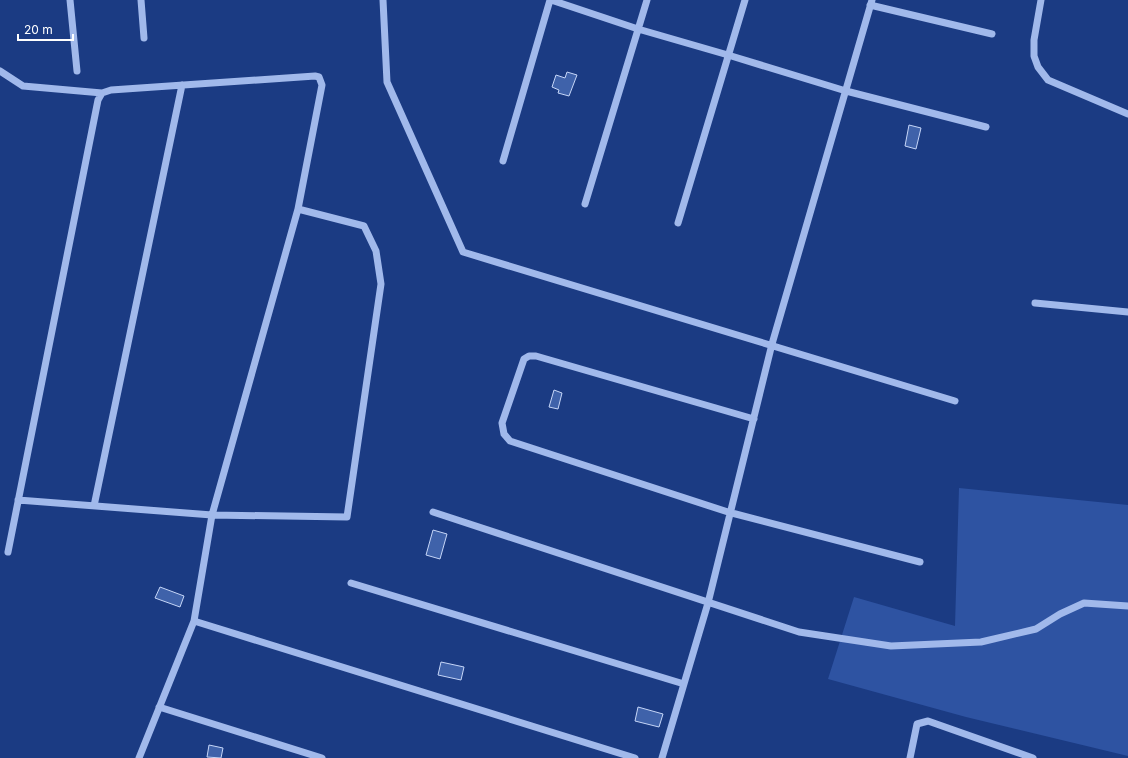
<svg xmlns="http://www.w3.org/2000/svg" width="1128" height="758" font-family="Inter,sans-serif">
<rect width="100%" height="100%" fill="#1b3b83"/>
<path fill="#2e53a2" d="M959 488 1128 505V756L966 717 828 679 854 597 955 626Z"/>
<path fill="#3f62aa" stroke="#c6d6f8" d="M567 72 577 75 569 96 558 93 559 90 552 87 556 75 565 78Z
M909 125 921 128 916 149 905 146Z
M554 390 562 393 558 409 549 407Z
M433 530 447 534 440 559 426 555Z
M160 587 184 596 180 607 155 598Z
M441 662 464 667 461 680 438 675Z
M638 707 663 714 659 727 635 721Z
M209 745 223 748 221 758 207 757Z"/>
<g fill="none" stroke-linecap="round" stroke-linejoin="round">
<path stroke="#a1b9eb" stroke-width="7" d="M70 0 77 71
M141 0 144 38
M383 0 387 82 463 252 955 401
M551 0 638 29 728 55 846 91 986 127
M1041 0 1034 40V56L1038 67 1048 80 1128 114
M870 5 992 34
M0 71 23 86 102 93
M503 161 550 0
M585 204 647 0
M678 223 745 0
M1035 303 1128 312
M754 419 536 356H529L524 359 502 423 504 434 510 441 728 512 920 562
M18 500 212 515 347 517 381 284 376 251 364 226 298 209
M94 506 182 85
M433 512 799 632 891 646 981 642 1036 629 1060 614 1084 603 1128 606
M8 552 98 100 102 93 111 90 315 76 319 77 322 85 298 209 212 515 194 621 139 758
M351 583 684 684
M194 621 635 758
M159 707 322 758
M662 758 708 603 772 344 872 0
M910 758 917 724 928 721 1033 758"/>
</g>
<path d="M18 34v6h55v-6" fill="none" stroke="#ffffff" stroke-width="2"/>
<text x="24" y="34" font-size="12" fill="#ffffff" stroke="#1b3b83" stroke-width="3" paint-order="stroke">20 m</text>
</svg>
